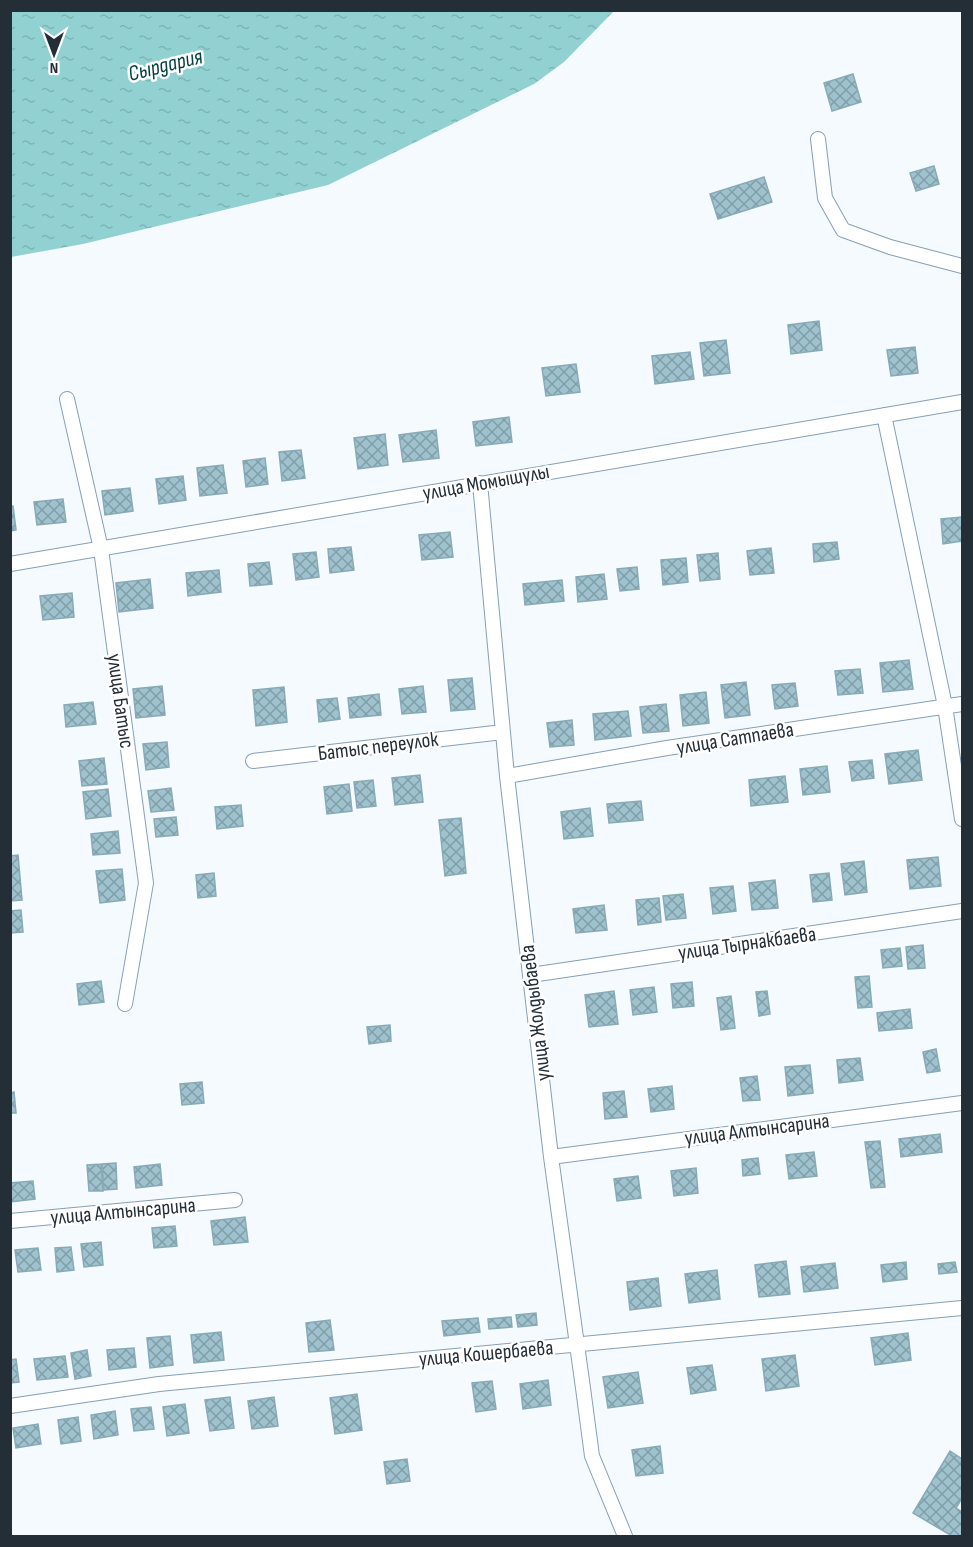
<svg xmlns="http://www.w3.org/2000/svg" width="973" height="1547" font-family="'Sofia Sans Condensed',sans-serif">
<defs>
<pattern id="water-ripples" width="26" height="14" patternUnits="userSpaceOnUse" patternTransform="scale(1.5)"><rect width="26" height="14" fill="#91d1d2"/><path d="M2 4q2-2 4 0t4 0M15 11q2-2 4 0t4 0" fill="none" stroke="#7db4b5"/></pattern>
<pattern id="building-cross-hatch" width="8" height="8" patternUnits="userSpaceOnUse" patternTransform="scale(1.5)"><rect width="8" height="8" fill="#9ec2ce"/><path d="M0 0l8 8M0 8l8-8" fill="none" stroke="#819ea8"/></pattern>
</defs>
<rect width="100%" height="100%" fill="#f4fafe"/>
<path fill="url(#water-ripples)" d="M11 10H614V11L564 62 534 84 328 185 83 244 11 257Z"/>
<path fill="url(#building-cross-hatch)" stroke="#87aab6" stroke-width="1.5" d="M853 74 861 102 832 111 824 83Z
M934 166 939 184 916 191 910 173Z
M764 177 772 202 718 219 710 194Z
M819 321 822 350 791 354 788 325Z
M726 340 730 373 704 376 700 343Z
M915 347 918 373 891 376 887 350Z
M690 352 694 379 655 384 652 356Z
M576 364 580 392 546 396 542 368Z
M509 417 512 442 476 446 473 422Z
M436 430 439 458 403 462 399 435Z
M385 434 388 465 358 469 354 438Z
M301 450 305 478 282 481 279 452Z
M265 458 268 484 246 487 243 461Z
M223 465 227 493 200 496 197 468Z
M183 476 186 500 159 504 156 479Z
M130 488 133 511 105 515 102 491Z
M63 499 66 522 37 525 34 502Z
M10 506H13L16 530 10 531Z
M962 517V541L943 544 941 519Z
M450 532 453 557 422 560 419 535Z
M837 542 839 559 814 562 813 544Z
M351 547 354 570 330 573 328 549Z
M771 548 774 573 750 575 747 551Z
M316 552 319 577 296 580 293 554Z
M718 553 720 579 700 581 697 555Z
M686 558 688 582 663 585 661 560Z
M269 562 272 584 250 586 248 564Z
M637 567 639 589 620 591 617 569Z
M219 570 221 592 188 596 186 573Z
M604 574 607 599 578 602 576 577Z
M150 579 153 608 119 612 116 583Z
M562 580 564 601 525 605 523 584Z
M72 593 74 617 43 620 40 596Z
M909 660 913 689 883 692 880 663Z
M860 669 863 693 838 695 835 671Z
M472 678 475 709 451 711 448 680Z
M746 682 750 715 725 718 721 685Z
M795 683 798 706 775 709 772 685Z
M162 686 165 715 136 718 133 689Z
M423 686 426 712 402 714 399 689Z
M284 687 287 722 256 726 253 690Z
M706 692 709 723 683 726 680 695Z
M379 694 381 715 350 718 348 698Z
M337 698 340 719 319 722 317 700Z
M93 702 96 724 66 727 64 705Z
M666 704 669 731 643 733 640 707Z
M628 711 631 736 595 740 593 714Z
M572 720 574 745 550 747 547 723Z
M167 742 169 767 146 770 143 744Z
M918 750 922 780 889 784 885 754Z
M104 758 107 784 82 786 79 761Z
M872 760 874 778 852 781 849 762Z
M827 766 830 792 803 795 800 769Z
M420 775 423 802 395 805 392 778Z
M785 776 788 802 751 806 749 780Z
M373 780 376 806 357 808 354 782Z
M349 784 352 811 327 814 324 787Z
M171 788 174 810 151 812 148 791Z
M108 789 111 816 86 819 83 792Z
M641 801 643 820 609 823 607 804Z
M241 805 243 826 217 829 215 807Z
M590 808 593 836 564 839 561 812Z
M176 817 178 835 156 837 154 819Z
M461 818 466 873 445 876 439 820Z
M118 831 120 853 93 855 91 834Z
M18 855 22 900 10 901V856Z
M938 857 941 886 910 889 907 860Z
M864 861 867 892 845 895 841 864Z
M122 869 125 900 100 903 96 871Z
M214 873 216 896 198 898 196 875Z
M829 873 832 900 813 902 810 875Z
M775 880 778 908 752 910 749 883Z
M733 886 736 911 713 914 710 888Z
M683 894 686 918 666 920 663 896Z
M659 898 661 922 638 925 636 900Z
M604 905 607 930 576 933 573 909Z
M21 910 23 932 10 933V911Z
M923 945 925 968 908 969 906 947Z
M900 948 902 966 883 968 881 950Z
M869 976 872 1007 858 1008 855 977Z
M101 981 104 1002 79 1005 77 984Z
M692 982 694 1006 673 1008 671 984Z
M654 987 657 1012 633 1015 630 990Z
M614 991 618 1024 589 1027 585 995Z
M767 991 770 1014 759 1016 756 992Z
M731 996 735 1028 721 1030 717 998Z
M910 1009 912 1028 879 1031 877 1013Z
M390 1025 391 1041 369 1044 367 1027Z
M936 1049 940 1071 927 1073 923 1052Z
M860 1058 863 1080 839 1083 837 1060Z
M810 1065 813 1093 788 1096 785 1067Z
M757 1076 760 1100 743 1101 740 1078Z
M202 1082 204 1103 182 1105 180 1084Z
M672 1086 674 1109 651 1112 648 1089Z
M624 1091 627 1117 605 1119 603 1093Z
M14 1092 16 1113H10V1093Z
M940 1134 942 1152 901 1157 899 1139Z
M880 1141 885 1187 871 1188 865 1142Z
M814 1152 817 1176 789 1179 786 1155Z
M758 1158 760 1174 743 1176 742 1160Z
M116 1163 117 1189 104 1190 102 1164Z
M101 1164 103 1191H89L87 1165Z
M160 1164 162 1185 136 1188 134 1167Z
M696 1168 698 1193 674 1196 671 1171Z
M638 1176 641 1198 617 1201 614 1179Z
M33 1181 35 1199 10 1202V1183Z
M245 1217 248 1242 214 1245 211 1221Z
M175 1226 177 1246 154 1248 152 1228Z
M101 1242 103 1265 84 1267 81 1244Z
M71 1247 74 1270 57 1272 55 1248Z
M38 1248 41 1270 18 1272 15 1250Z
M786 1261 790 1294 759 1297 755 1265Z
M906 1262 907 1279 883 1282 881 1265Z
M955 1262 957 1272 939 1274 938 1264Z
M835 1263 838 1288 804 1292 801 1267Z
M717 1270 720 1299 689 1303 685 1274Z
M658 1278 661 1306 630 1310 627 1282Z
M536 1313 537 1325 518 1327 516 1315Z
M511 1317 512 1327 489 1329 488 1319Z
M478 1318 480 1332 444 1336 442 1321Z
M330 1320 334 1350 309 1352 306 1323Z
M221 1332 224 1360 194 1363 191 1335Z
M908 1333 911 1360 875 1365 871 1338Z
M170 1336 173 1365 150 1368 147 1338Z
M134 1348 136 1367 109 1370 107 1350Z
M87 1350 91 1376 75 1379 71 1353Z
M795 1355 799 1386 766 1391 762 1359Z
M65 1356 68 1377 37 1380 34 1359Z
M16 1359 19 1382 10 1383V1360Z
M712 1365 716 1390 691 1394 687 1368Z
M638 1372 643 1403 608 1408 603 1377Z
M548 1380 551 1405 523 1409 520 1384Z
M492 1381 496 1409 476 1412 472 1383Z
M357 1394 362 1430 335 1434 330 1398Z
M230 1397 234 1428 210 1431 205 1400Z
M274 1397 278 1426 252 1429 248 1401Z
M185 1404 189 1433 167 1436 163 1407Z
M151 1407 154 1429 134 1431 131 1409Z
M115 1411 118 1435 94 1439 91 1415Z
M78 1417 81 1441 61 1444 58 1420Z
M38 1424 41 1444 16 1448 13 1428Z
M660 1446 663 1473 636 1476 632 1450Z
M950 1451 962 1459V1498L956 1508 962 1512V1536H952L913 1513Z
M407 1459 410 1481 387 1484 384 1462Z"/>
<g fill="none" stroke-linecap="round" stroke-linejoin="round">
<defs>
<path id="minor" d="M818 139 825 198 843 230 890 247 962 266
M67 399 101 549 146 883 125 1004
M884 415 945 706 962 819
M480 483 507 776 551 1157 583 1388 592 1456 625 1536
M10 564 962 402
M253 761 503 732
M507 776 667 748 962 704
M531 975 962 911
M551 1157 962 1103
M10 1221 235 1200
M10 1406 159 1384 962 1308"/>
</defs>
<use href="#minor" stroke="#879fb5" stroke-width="16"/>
<use href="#minor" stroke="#fff" stroke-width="14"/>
</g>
<g text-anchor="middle" stroke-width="5" stroke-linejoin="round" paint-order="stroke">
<g font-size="21" fill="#242e37" stroke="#fff">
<text transform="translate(486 482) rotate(-10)" y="7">улица Момышулы</text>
<text transform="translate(121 701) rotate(82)" y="7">улица Батыс</text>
<text transform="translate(735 738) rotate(-9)" y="7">улица Сатпаева</text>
<text transform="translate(378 746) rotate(-7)" y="7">Батыс переулок</text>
<text transform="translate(747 943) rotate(-8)" y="7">улица Тырнакбаева</text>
<text transform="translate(535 1013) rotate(-97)" y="7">улица Жолдыбаева</text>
<text transform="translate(757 1129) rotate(-7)" y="7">улица Алтынсарина</text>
<text transform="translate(123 1211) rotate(-5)" y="7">улица Алтынсарина</text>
<text transform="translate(486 1353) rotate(-5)" y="7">улица Кошербаева</text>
</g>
<g font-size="22" font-style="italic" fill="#024142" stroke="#fff">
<text transform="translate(165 64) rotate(-14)" y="8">Сырдария</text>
</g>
</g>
<rect width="973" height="1547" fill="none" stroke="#242e37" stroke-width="24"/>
<g transform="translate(54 54) rotate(180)" stroke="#ffffff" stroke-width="4.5" paint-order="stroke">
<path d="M0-4.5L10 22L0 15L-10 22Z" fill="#242e37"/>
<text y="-9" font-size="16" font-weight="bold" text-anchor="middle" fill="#242e37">N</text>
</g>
</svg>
